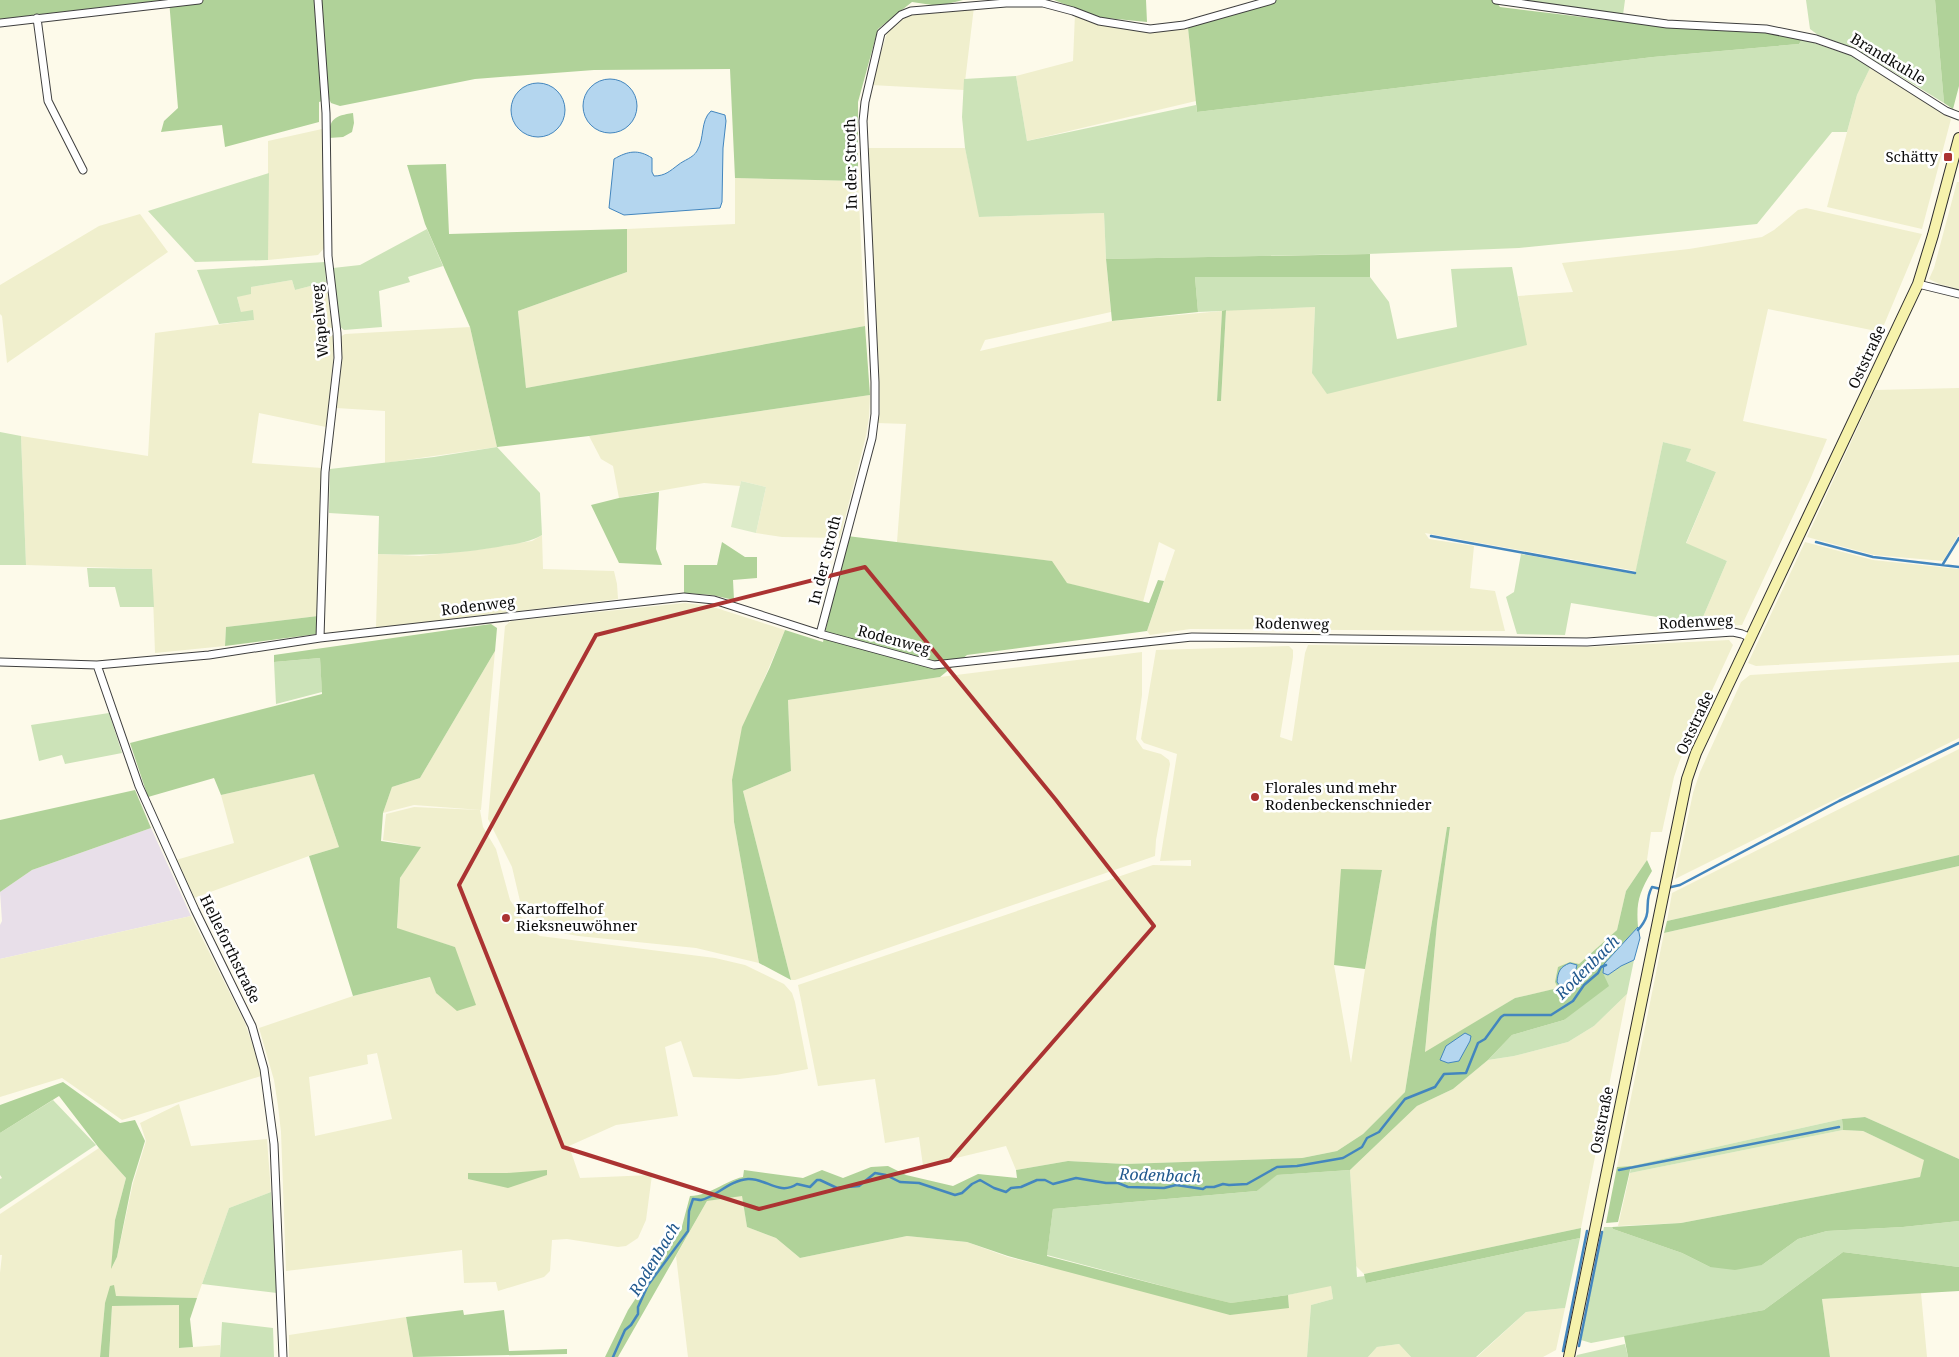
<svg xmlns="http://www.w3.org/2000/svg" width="1959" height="1357" font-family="'Noto Serif',serif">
<rect width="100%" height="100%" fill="#fdfaea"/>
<path fill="#e8dfe9" d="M151 828 191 916 0 959V925L2 921 0 892 32 870Z"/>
<path fill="#f0efcd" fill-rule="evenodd" d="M974 7 964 90 871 85 887 33 898 20 913 14Z
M1075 14 1098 24 1148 32 1188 28 1196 101 1027 141 1016 76 1073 61Z
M1871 66 1951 119 1922 229 1827 207 1857 95Z
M322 129 326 246 318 255 268 260V141Z
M866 148H965L980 217 1104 213 1106 259 1111 312 985 340 980 351 1112 321 1222 311 1217 401H1221L1226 310 1315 307 1312 373 1526 345 1518 296 1573 292 1562 263 1689 249 1762 237 1774 230 1798 210 1806 208 1922 234 1881 332 1768 309 1743 421 1827 439 1810 480 1742 625 1713 627 1700 624 1727 561 1686 544 1716 472 1686 461 1690 449 1663 442 1636 571 1425 533 1429 539 1474 546 1470 588 1495 591 1505 631 1190 629 1150 635 1147 631 1175 550 1159 542 1143 602 1066 583 1051 561 897 542 906 424 877 423 880 413 879 368Z
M735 178 858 181 865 326 526 388 518 311 627 272V229L735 224Z
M1957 182H1959V289L1939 284 1929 279 1934 268Z
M140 214 168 252 7 363 2 316 0 314V285L99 226Z
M292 280 295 290 326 282 332 324 334 353 326 427 259 413 252 463 322 468 318 616 226 627 225 646 155 653 152 569 26 565 21 436 148 456 155 333 254 320 241 312 237 297 251 287Z
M470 327 497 447 385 463V411L336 408 340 337 345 334Z
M1959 388V534L1943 561 1874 555 1807 537 1875 390Z
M870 395 869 417 866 436 840 538 782 537 756 533 766 487 741 481 740 486 704 483 619 498 613 466 601 459 589 436Z
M542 535 543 569 614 571 617 584 618 599 376 628 378 554 420 556 476 550 532 541Z
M1805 542 1873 560 1959 569V655L1756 666 1748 663Z
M685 603 710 606 785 630 758 693 732 780 734 822 759 963 696 948 578 936 556 932 540 922 520 901 512 867 488 819 505 626 511 621Z
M1729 640 1733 645 1680 760 1674 777 1662 832H1651L1647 860 1626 891 1617 930 1579 964 1559 988 1515 998 1425 1053 1437 924 1450 828 1447 827 1405 1092 1363 1134 1337 1151 1302 1158 1125 1164 1068 1161 1016 1170 1006 1146 923 1166 919 1137 885 1143 875 1079 818 1086 798 985 1153 865 1191 866V860L1160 861 1177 754 1144 743 1141 739 1156 650 1289 646 1293 650V657L1280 737 1292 741 1305 653 1308 645 1588 647ZM1382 870 1365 969 1351 1063 1334 965Z
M495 651 481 810 414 805 383 813 392 787 420 778Z
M1142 652V695L1136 739 1143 749 1161 754 1169 760 1170 764 1156 840 1155 856 795 980H791L743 791 791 771 788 700 940 677Z
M1959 662V738L1675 879 1693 793 1700 772 1741 682 1750 675Z
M1959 749V855L1667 921 1672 893Z
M314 774 339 847 309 856 194 898 176 860 234 843 221 795Z
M414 807 480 810 483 827 496 849 510 900 530 930 540 936 715 958 745 965 784 984 792 993 795 1002 808 1069 776 1075 739 1079 693 1077 681 1041 665 1047 678 1116 616 1125 569 1146 580 1178 652 1175 646 1220 638 1238 626 1246 618 1247 567 1239 552 1240 550 1271 544 1277 498 1291 496 1282 464 1283 462 1250 286 1271 281 1132 278 1106 274 1080 259 1028 353 996 431 977 436 993 455 947 397 929 400 878 420 847 383 840 386 814ZM377 1053 392 1119 315 1136 309 1077 368 1064 367 1055Z
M1959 866V1159L1865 1117 1842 1119 1631 1166 1617 1167 1664 933Z
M191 916 245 1023 254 1049 261 1076 122 1120 62 1078 0 1097V959Z
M1627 994 1581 1228 1364 1274 1356 1266 1350 1170 1417 1106 1453 1089 1488 1060 1514 1056 1568 1042 1594 1026Z
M179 1104 191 1146 267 1139 271 1192 229 1208 197 1298 116 1296 105 1303 100 1357H0V1273L2 1255H0V1214L99 1148 126 1178 115 1220 112 1267 117 1257 133 1183 146 1141 140 1123Z
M1843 1130 1863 1131 1925 1160 1920 1177 1681 1223 1618 1226 1630 1173Z
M742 1195 747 1227 776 1238 800 1258 907 1236 967 1242 1008 1257 1044 1266 1289 1307 1288 1295 1331 1285 1333 1299 1311 1305 1307 1357H688L676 1256 707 1201Z
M1921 1293 1927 1357H1830L1822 1299Z
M179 1305 180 1348 220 1345V1357H109L112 1306Z
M1565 1308 1556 1350 1543 1357H1477L1526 1312Z
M406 1317 413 1357H289V1335Z
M1399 1344 1411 1357H1368L1377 1347Z"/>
<path fill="#cce3b8" d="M1512 0H1625L1623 15Z
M1806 0H1935L1944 103 1856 49 1818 35 1810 29Z
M1802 39 1852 56 1871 66 1857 95 1847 132H1832L1757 224 1519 248 1367 254 1106 259 1104 213 979 217 965 148 962 117 964 79 1016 76 1027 141 1196 105 1197 112 1653 57 1799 44Z
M269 173 268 260 195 262 148 211Z
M427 229 443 266 408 277 410 282 379 291 382 327 344 330 339 326 333 268 360 265Z
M325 262 326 282 295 290 292 280 251 287V294L237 297 241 312 253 310 254 320 219 324 197 270Z
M1512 267 1527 345 1327 394 1312 373 1315 307 1198 312 1195 277H1370L1389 302 1397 339 1457 327 1451 269Z
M0 432 21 436 26 565H0Z
M1663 442 1691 449 1686 461 1716 472 1686 543 1727 561 1700 624 1571 603 1565 635 1517 634 1506 597 1514 592 1521 554 1635 574Z
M497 447 540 493 542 535C528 543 513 544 498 547 456 554 420 556 378 554L379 516 329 513 330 469 434 457Z
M87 568 152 569 154 607H120L115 587H89Z
M320 658 322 692 276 704 274 662Z
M109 713 122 753 65 764 62 755 39 761 31 725Z
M1634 960 1627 994 1594 1026 1568 1042 1514 1056 1488 1060 1512 1035 1564 1020 1603 973 1608 975 1621 966Z
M53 1100 96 1145 0 1209V1179L2 1178 0 1175V1133Z
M1842 1119 1843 1130 1630 1173 1631 1166Z
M1350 1170 1357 1277 1365 1276 1366 1283 1580 1238 1565 1308 1526 1312 1476 1357H1411L1399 1344 1377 1347 1368 1357H1307L1311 1305 1333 1299 1331 1286 1288 1295 1231 1303 1189 1293 1047 1255 1053 1209 1257 1191 1276 1175Z
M271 1192 277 1293 202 1284 229 1208Z
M1959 1221V1267L1843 1252 1764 1310 1591 1343 1581 1340 1604 1227H1612L1613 1229 1682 1253 1710 1267 1762 1265 1798 1239 1827 1231 1903 1227Z
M222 1322 273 1328 274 1357H220Z
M1625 1344 1628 1357H1576L1577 1355Z"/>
<path fill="#b0d299" d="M0 0H164L0 19Z
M169 0H963L939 6 912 2 878 29 858 102V181L735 178 730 69 594 70 475 79 340 106 331 103 329 99 319 102V122L225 147 222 125 161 132 164 121 178 108Z
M1054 0H1146L1147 22 1096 17Z
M1268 0H1495L1500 7 1674 28 1765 33 1802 39 1799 44 1653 57 1197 112 1188 28 1266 4Z
M1935 0H1959V86L1953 109 1944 103Z
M353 113 354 123 352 132 343 137 329 138C329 118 335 116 353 113Z
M446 164 449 234 627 229V272L518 311 526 388 865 326 870 395 589 436 497 447 470 327 425 224 407 165Z
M1370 254V277H1195L1198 312 1112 321 1106 259Z
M1226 310 1221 401H1217L1222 311Z
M659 492 656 549 662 565 619 563 591 505 619 498Z
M847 536 1052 561 1067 583 1149 603 1158 580 1164 581 1147 631 967 655 940 677 788 700 791 771 743 791 791 980 759 963 734 822 732 780 742 727 770 667 785 630 823 642Z
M722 542 745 557H757V578L733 580 734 600 712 595 684 593V565H717Z
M318 616 317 634 225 646 226 627Z
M491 624 497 628 495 651 420 778 392 787 383 813 381 841 421 847 400 878 397 928 455 947 476 1005 457 1011 436 993 430 977 353 996 309 856 339 847 314 774 221 795 214 778 148 797 130 743 322 694 320 658 274 662V655Z
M135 790 151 828 32 870 0 892V820Z
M1447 827H1450L1437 924 1425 1052 1515 998 1558 988 1555 982 1558 967 1570 962 1579 964 1617 930 1626 891 1647 860 1652 871C1639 893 1636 902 1638 927L1604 964 1603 973 1609 986 1564 1020 1512 1035 1488 1060 1453 1089 1417 1106 1350 1170 1277 1175 1257 1191 1053 1209 1047 1256 1189 1293 1231 1303 1288 1295 1289 1308 1230 1315 1008 1256 967 1242 907 1236 800 1258 776 1238 747 1227 742 1196 707 1201 618 1357H605L628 1310 681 1230 690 1196C710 1196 724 1181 743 1177L744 1170 803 1178 822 1170 843 1178 871 1167 888 1166 906 1175 953 1186 978 1174 1017 1178 1016 1170 1068 1161 1125 1164 1302 1158 1337 1151 1363 1134 1405 1092Z
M1959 855V866L1664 933 1667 921Z
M1341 869 1382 870 1365 969 1334 965Z
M63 1082 120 1123 135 1120 145 1141 132 1183 117 1257 111 1269 115 1220 126 1178 99 1148 59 1096 0 1133V1105Z
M1865 1117 1959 1159V1221L1903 1227 1827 1231 1798 1239 1762 1265 1735 1270 1710 1267 1682 1253 1613 1229 1612 1227 1681 1223 1920 1177 1924 1160 1863 1131 1843 1130 1842 1119Z
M1631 1166 1618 1222 1606 1223 1617 1167Z
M547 1170V1175L508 1188 468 1179V1173H507Z
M1581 1228 1580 1238 1366 1283 1364 1274Z
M1843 1252 1959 1267V1291L1822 1299 1830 1357H1628L1624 1336 1764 1310Z
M114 1285 116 1296 197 1298 190 1319 193 1347 179 1348V1305L112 1306 109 1357H100L105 1303 110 1286Z
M463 1310 464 1315 504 1310 509 1351 567 1349V1354L413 1357 406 1317Z"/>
<path fill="#ddebc9" d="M741 481 766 487 756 533 731 527Z"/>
<path fill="#b4d6ef" stroke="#4386be" d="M583 106a27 27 0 1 1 54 0a27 27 0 1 1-54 0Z
M511 110a27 27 0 1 1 54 0a27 27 0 1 1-54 0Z
M711 111 725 115 726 121 723 148 722 202 720 208 624 215 609 208 614 159C628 151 638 149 652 158V172L654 176C665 176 670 171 678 165 684 160 693 158 697 151 705 138 700 121 711 111Z
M1638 927 1640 938 1634 960 1621 966 1608 975 1603 973 1604 964Z
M1570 963 1577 965 1575 973 1577 974 1574 980 1567 987 1560 986 1557 982C1558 971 1560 967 1570 963Z
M1465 1033 1471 1036 1470 1041 1459 1061 1448 1063 1440 1060 1446 1046Z"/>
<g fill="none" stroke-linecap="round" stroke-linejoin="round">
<path stroke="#4386be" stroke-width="2.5" d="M1431 536 1635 573
M1816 542 1873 557 1959 567
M1943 564 1959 538
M1667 888 1680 885 1839 801 1959 743
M1638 930C1655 911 1642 905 1652 887L1661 889
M1619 1170 1839 1127
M1579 1346 1602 1232
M1563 1351 1587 1231
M613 1357 625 1330 631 1325 638 1314V1307L648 1285 688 1231 689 1211 693 1199C696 1199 698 1200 701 1200 714 1198 730 1180 748 1179 766 1178 779 1196 797 1184L810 1187 817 1180H820L837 1188 859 1186 875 1173 886 1175 900 1182 919 1183 955 1195 962 1193 972 1184 980 1180 994 1188 1006 1192 1011 1188 1021 1187 1037 1180H1045L1053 1184 1076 1178 1106 1183H1118L1128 1187 1164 1188 1176 1185 1203 1189 1206 1187H1214L1223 1184 1229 1185 1247 1184 1277 1167 1297 1166 1343 1158 1362 1147 1367 1138 1379 1132 1405 1099 1435 1087 1444 1074 1466 1073 1478 1043 1485 1039 1501 1017 1504 1015H1551L1573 1001 1584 985 1598 973 1601 967 1606 965"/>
<defs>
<path id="street" d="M318 0 326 113 328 256 337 333 338 358 325 472 320 638
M1496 0 1667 24 1766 29 1816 39 1853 52 1946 111 1959 116
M37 18 48 101 83 170
M0 23 199 0
M1918 284 1959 294
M820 634 872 438 875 414V382L863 121 865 102 881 33 901 15 911 11 1006 3H1043L1073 11 1099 21 1150 29 1184 25 1272 0
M0 662 97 665 209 655 320 638 684 597 714 600 820 634 934 665 1192 637 1587 642 1733 632 1742 634 1751 638
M97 665 139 786 195 910 252 1026 264 1069 274 1144 283 1357"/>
<path id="secondary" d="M1569 1357 1687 779 1696 753 1918 284 1933 235 1959 138"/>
</defs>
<use href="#street" stroke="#3e3e3e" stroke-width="9"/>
<use href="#secondary" stroke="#2d2d2d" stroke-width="12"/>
<use href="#street" stroke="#fff" stroke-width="7"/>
<use href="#secondary" stroke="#f6f2ac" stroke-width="10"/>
</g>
<path fill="none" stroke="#ab3332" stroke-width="4" stroke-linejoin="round" d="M865 567 1056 800 1154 926 950 1160 759 1209 563 1147 459 885 596 635Z"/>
<g fill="#ab3332" stroke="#fff" stroke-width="2">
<rect x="1943" y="152" width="10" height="10" rx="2.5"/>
<circle cx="1255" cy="797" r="5"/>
<circle cx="506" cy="918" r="5"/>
</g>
<g text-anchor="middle" stroke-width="5" stroke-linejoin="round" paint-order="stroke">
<g font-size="15" fill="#0b0b0b" stroke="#fff">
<text transform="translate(1888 59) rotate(31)" y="5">Brandkuhle</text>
<text transform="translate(851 164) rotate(-91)" y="5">In der Stroth</text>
<text transform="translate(320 321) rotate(-95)" y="5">Wapelweg</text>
<text transform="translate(1867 357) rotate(-65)" y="5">Oststraße</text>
<text transform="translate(825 560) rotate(-76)" y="5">In der Stroth</text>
<text transform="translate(478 606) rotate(-7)" y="5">Rodenweg</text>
<text transform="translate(1696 622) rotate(-3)" y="5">Rodenweg</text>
<text transform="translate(1292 624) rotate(1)" y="5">Rodenweg</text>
<text transform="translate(894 640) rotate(15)" y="5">Rodenweg</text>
<text transform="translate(1695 723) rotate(-65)" y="5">Oststraße</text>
<text transform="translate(230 949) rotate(64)" y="5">Helleforthstraße</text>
<text transform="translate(1602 1120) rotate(-79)" y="5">Oststraße</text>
</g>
<g font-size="15" fill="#0b0b0b" stroke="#fff" text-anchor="start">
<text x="1938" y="162" text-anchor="end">Schätty</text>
<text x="1265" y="793">Florales und mehr<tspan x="1265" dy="17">Rodenbeckenschnieder</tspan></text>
<text x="516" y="914">Kartoffelhof<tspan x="516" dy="17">Rieksneuwöhner</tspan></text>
</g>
<g font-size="16" font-style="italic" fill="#22598e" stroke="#fff">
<text transform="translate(1587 967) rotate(-45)" y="6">Rodenbach</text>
<text transform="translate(1160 1175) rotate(2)" y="6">Rodenbach</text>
<text transform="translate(654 1259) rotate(-59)" y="6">Rodenbach</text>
</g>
</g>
</svg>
